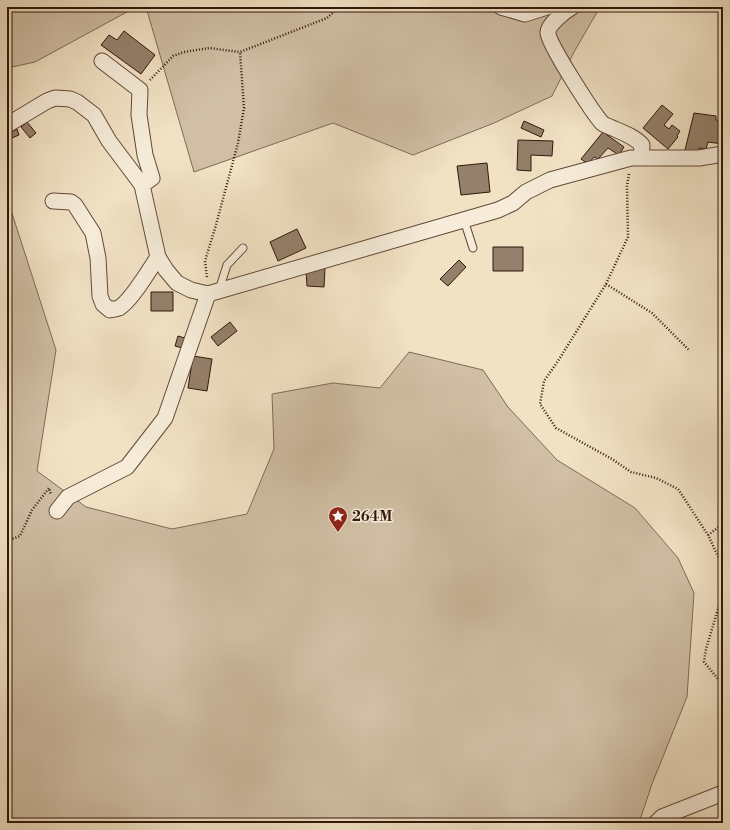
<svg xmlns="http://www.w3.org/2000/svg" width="730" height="830" font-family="'Libre Bodoni',serif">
<rect width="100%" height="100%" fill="#f1e2c4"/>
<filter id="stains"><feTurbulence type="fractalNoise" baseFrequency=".005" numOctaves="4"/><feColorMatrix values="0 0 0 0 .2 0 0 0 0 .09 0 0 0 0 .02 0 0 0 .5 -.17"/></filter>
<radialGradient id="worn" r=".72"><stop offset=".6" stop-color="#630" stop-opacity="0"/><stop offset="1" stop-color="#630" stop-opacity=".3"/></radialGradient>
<path fill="#d0bfa5" stroke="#806a58" d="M7 7H136L35 62 7 68Z
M146 7H600L574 52 552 96 494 123 413 155 333 123 194 172Z
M9 204 56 350 37 471 86 507 172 529 247 514 274 449 272 394 333 383 380 388 409 352 483 370 508 407 557 460 635 508 678 558 694 593 687 697 652 784 639 823H7V206Z"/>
<path fill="#95806b" stroke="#31160b" d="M124 31 155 55 141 74 101 45 109 35 117 40Z
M662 105 673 114 664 125 669 129 672 125 680 131 677 136 678 137 668 149 643 128Z
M694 113 716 116V120L723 121V144L708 142 706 149 699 148 697 153 685 150Z
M524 121 544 130 541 137 521 128Z
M27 122 36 133 30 138 21 127Z
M17 129 19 135 7 140V134Z
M603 132 624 147 619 155 608 148 598 159 594 157 588 164 581 159Z
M518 140 553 141 552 156 531 155V171L517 170Z
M487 163 490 192 461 195 457 166Z
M297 229 306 248 278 261 270 242Z
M493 247H523V271H493Z
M459 260 466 267 448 286 440 279Z
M325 268 324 287 307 286 306 271Z
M151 292H173V311H151Z
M230 322 237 331 218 346 211 337Z
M178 336 185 338 182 348 175 346Z
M193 356 212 359 207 391 188 388Z"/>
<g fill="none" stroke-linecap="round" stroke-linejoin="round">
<defs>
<path id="service" d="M464 220 473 248
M219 290 227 265 243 248"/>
<path id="minor" d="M501 7 525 14 547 7
M572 7C565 11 547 25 548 33 549 45 593 113 602 123 604 125 608 126 610 127 621 132 634 136 642 145L641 158
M102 61 140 90 139 115 145 155 152 178 142 185
M7 125 47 101 55 98 70 99 77 102 94 115 109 141 142 185 158 257 166 270 177 283 191 290 208 294 498 210 513 203 526 192 550 180 631 158H699L723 154
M53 201 71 202 75 205 93 233 98 258 100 296 103 304 110 310C113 309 116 309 119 308 132 300 149 270 158 257
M57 511 68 497 127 467 165 418 208 294
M656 823 662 817 723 793"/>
</defs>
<use href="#service" stroke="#614939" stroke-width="9"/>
<use href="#minor" stroke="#614939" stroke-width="17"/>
<path stroke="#31160b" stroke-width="2.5" stroke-dasharray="1 2" stroke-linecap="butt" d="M150 80 173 56 184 52 209 48 240 52
M629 174 627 186 628 237 606 284 558 361 544 381 540 404 556 428 612 459 631 472 656 478 678 489 708 535 723 567V574
M207 277 205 261 216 225 238 143 244 108 240 52 327 18 339 7
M606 284 652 313 689 350
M708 535 723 524
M7 541 20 536 32 510 49 488 51 495
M723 592 706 649 704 662 723 685"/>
<use href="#service" stroke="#f6ecd9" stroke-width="7"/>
<use href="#minor" stroke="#f6ecd9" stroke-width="15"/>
</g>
<defs>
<symbol id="sight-pin" viewBox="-11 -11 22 30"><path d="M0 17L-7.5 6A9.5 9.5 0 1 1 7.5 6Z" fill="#8f2418" stroke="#f6ecd9"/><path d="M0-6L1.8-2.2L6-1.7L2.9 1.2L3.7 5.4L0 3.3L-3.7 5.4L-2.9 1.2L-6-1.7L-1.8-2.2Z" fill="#fff"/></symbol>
</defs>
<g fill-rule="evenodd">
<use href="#sight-pin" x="327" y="505" width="22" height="30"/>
</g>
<g text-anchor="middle" stroke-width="3" stroke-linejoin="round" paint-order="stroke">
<g font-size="14" font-weight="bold" fill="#31160b" stroke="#f6ecd9" text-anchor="start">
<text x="352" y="521">264M</text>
</g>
</g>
<rect width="730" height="830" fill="none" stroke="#f1e2c4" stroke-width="24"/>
<rect x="8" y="8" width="714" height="814" fill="none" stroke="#31160b" stroke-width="2"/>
<rect x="12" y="12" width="706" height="806" fill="none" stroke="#31160b"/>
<rect width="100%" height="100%" filter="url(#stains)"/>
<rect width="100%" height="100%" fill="url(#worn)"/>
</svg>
